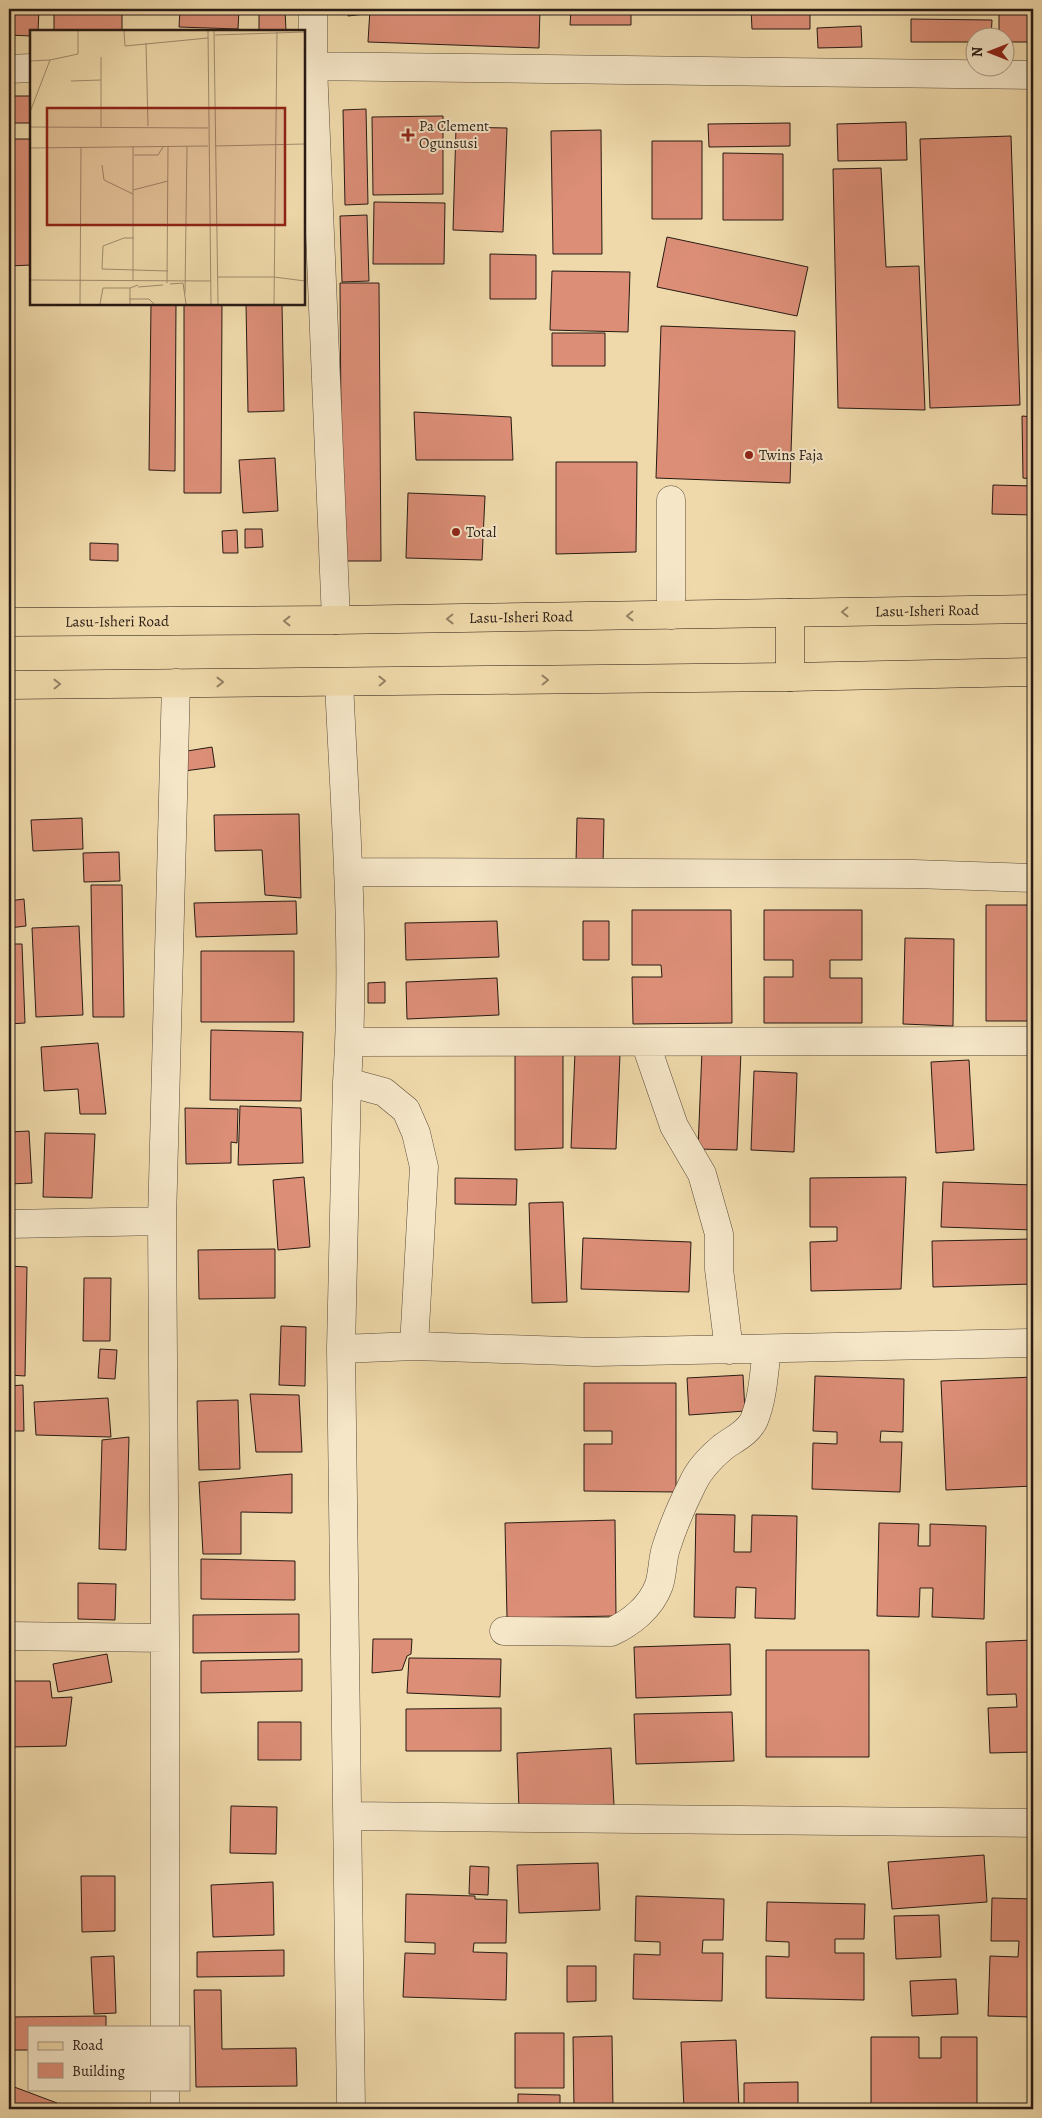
<svg xmlns="http://www.w3.org/2000/svg" width="1042" height="2118" font-family="Alegreya,serif">
<rect width="100%" height="100%" fill="#efd9aa"/>
<filter id="stains"><feTurbulence type="fractalNoise" baseFrequency=".004" numOctaves="4"/><feColorMatrix values="0 0 0 0 .2 0 0 0 0 .09 0 0 0 0 .02 0 0 0 .5 -.17"/></filter>
<radialGradient id="worn" r=".72"><stop offset=".6" stop-color="#630" stop-opacity="0"/><stop offset="1" stop-color="#630" stop-opacity=".3"/></radialGradient>
<path fill="#dc8e77" stroke="#271a14" d="M9 9H39L38 31H31V36L9 35Z
M54 9H122V31H54Z
M180 9H239L238 29 179 27Z
M259 9H285L286 31H259Z
M348 9H365V14L348 16Z
M370 9H540L539 48 368 42Z
M571 9H631V25H570Z
M751 9H810V29H752Z
M999 9H1033V42H1004V38H999Z
M911 19 992 20 991 38H974V42H911Z
M861 26 862 47 818 48 817 28Z
M9 96H31V123H9Z
M366 109 368 204 345 205 343 110Z
M443 116V194L373 195 372 117Z
M906 122 907 160 838 161 837 124Z
M790 123V146L709 147 708 124Z
M456 127 507 128 503 232 453 230Z
M601 130 602 254H553L551 131Z
M1011 136 1020 405 930 408 920 139Z
M9 139H31V265L9 266Z
M652 141H702V219H652Z
M723 153 783 154V220H723Z
M881 168 886 267 919 266 925 410 838 408 833 169Z
M374 202 445 203 444 264H373Z
M367 215 369 281 342 282 340 216Z
M667 237 808 267 797 316 657 287Z
M490 254 536 255V299H490Z
M552 271 630 272 628 332 550 330Z
M340 283H379L381 561H342Z
M151 304H176L175 471 149 470Z
M184 304H222L221 493H184Z
M246 304H282L284 411 248 412Z
M661 326 795 331 790 483 656 478Z
M552 333H605V366H552Z
M414 412 511 417 513 460H416Z
M1022 416 1033 417V479L1023 478Z
M275 458 278 511 243 513 239 460Z
M556 462H637L636 552 556 554Z
M993 485 1033 486V515L992 514Z
M408 493 485 496 482 560 406 558Z
M245 529H262L263 547 245 548Z
M237 530 238 553H223L222 531Z
M90 543 118 544V561L90 560Z
M212 747 215 767 184 771 181 752Z
M299 814 301 898 265 895 262 850 215 851 214 815Z
M82 818 83 849 33 851 31 820Z
M577 818 604 819 603 865 576 863Z
M119 852 120 881 84 882 83 853Z
M91 885H122L124 1017H93Z
M24 899 26 926 9 928V901Z
M296 901 297 934 196 937 194 903Z
M986 905H1033V1021H986Z
M632 910H731L732 1023 633 1024 632 977H662L661 965H632Z
M764 910H862V960H830V978H862V1023H764V977H793V960H764Z
M497 921 499 957 406 960 405 923Z
M583 921H609V960H583Z
M79 926 83 1015 36 1017 32 928Z
M905 938 954 939 953 1026 903 1024Z
M9 944H22L25 1023 9 1024Z
M201 951H294V1022H201Z
M497 978 499 1015 407 1019 406 982Z
M385 982V1003H368V983Z
M211 1030 303 1032 301 1101 210 1100Z
M98 1043 106 1114H80L78 1089 44 1091 41 1047Z
M515 1049 563 1051V1148L515 1150Z
M702 1050 741 1051 737 1150 698 1149Z
M575 1052 620 1054 616 1149 571 1148Z
M969 1060 974 1150 936 1153 931 1062Z
M754 1071 797 1073 794 1152 751 1150Z
M240 1106 301 1108 303 1163 238 1165Z
M185 1108 238 1109 237 1143 231 1142V1163L186 1164Z
M29 1131 32 1183 9 1184V1132Z
M45 1133 95 1134 92 1198 43 1197Z
M304 1177 310 1247 278 1250 273 1180Z
M906 1177 901 1289 811 1291 810 1242 837 1241V1227H810V1178Z
M455 1178 517 1179 516 1205 455 1204Z
M943 1182 1033 1185V1230L941 1227Z
M563 1202 567 1302 532 1303 529 1203Z
M583 1238 691 1242 689 1292 581 1289Z
M1033 1239V1284L933 1287 932 1241Z
M275 1249V1298L199 1299 198 1250Z
M9 1266 27 1267 25 1376 9 1375Z
M84 1278H111L110 1341H83Z
M281 1326 306 1327 305 1386 279 1385Z
M100 1349 117 1350 115 1379 98 1378Z
M743 1375 745 1411 689 1415 687 1378Z
M815 1376 904 1379 903 1432 881 1431 880 1442H902L900 1492 812 1489 813 1443 837 1444V1432L813 1431Z
M1033 1377V1486L946 1490 941 1381Z
M584 1383H676V1492L584 1491V1444H612V1431H584Z
M23 1385 24 1431H9V1386Z
M250 1394 299 1395 302 1452H256Z
M108 1398 111 1437 36 1435 34 1402Z
M238 1400 240 1469 199 1470 197 1401Z
M129 1437 126 1550 99 1549 102 1440Z
M292 1474V1513L241 1512V1554H203L199 1482Z
M696 1514 735 1515 734 1552H751L752 1515 797 1516 795 1619 755 1618 756 1588 736 1587 735 1618 694 1617Z
M615 1520 616 1616 507 1618 505 1523Z
M879 1523 919 1524 918 1546H930V1524L986 1526 984 1619 932 1617 933 1588H920L919 1617 877 1616Z
M201 1559 295 1561V1600L201 1599Z
M78 1583 116 1584 115 1620 78 1619Z
M299 1614V1652L193 1653V1615Z
M373 1639H412L411 1654 407 1656 402 1670 372 1673Z
M1033 1640V1752L990 1753 988 1708 1017 1707 1016 1694 987 1695 986 1642Z
M730 1644 731 1695 636 1698 634 1647Z
M766 1650H869V1757H766Z
M107 1654 112 1682 58 1692 53 1664Z
M409 1658 501 1659 500 1697 407 1693Z
M302 1659V1691L201 1693V1661Z
M9 1681H50L52 1698 72 1697 66 1746 9 1747Z
M501 1708V1751H406V1709Z
M732 1712 734 1761 636 1764 634 1714Z
M258 1722H301V1760H258Z
M611 1748 614 1805 519 1809 517 1753Z
M231 1806 277 1807 276 1854 230 1853Z
M984 1855 987 1902 892 1909 888 1862Z
M598 1863 600 1910 519 1913 517 1865Z
M470 1866 489 1867 488 1895 469 1894Z
M81 1876H115V1931L82 1932Z
M273 1882 274 1935 213 1937 211 1885Z
M406 1894 475 1896V1899L507 1900 506 1943H474L473 1952 507 1953 506 2000 403 1997 405 1953 435 1954V1943L405 1942Z
M636 1896 724 1899 723 1940H703L702 1953H723L722 2001 633 1999 634 1954 660 1955V1942L635 1941Z
M992 1898 1033 1899V2017L988 2016 990 1956 1018 1957 1019 1941H991Z
M767 1902 865 1904 864 1939H835V1953H864V2000L766 1998V1956L789 1957V1942L766 1941Z
M939 1915 941 1957 896 1959 894 1916Z
M284 1950V1976L197 1977V1952Z
M114 1956 116 2013 94 2014 91 1957Z
M567 1966H596V2001L567 2002Z
M956 1979 958 2014 912 2016 910 1981Z
M194 1990H221L222 2049 296 2048 297 2086 196 2087Z
M106 2016V2027H29V2050H9V2017Z
M515 2033H564V2088H515Z
M612 2036 613 2109H574L573 2037Z
M871 2037H919V2058H941V2037H977V2109H934V2105H918V2109H871Z
M736 2040 739 2109H684L681 2042Z
M798 2082V2109H752V2104H744V2083Z
M9 2085 57 2103 54 2109H9Z
M518 2094 560 2095V2109H518Z"/>
<g fill="none" stroke-linecap="round" stroke-linejoin="round">
<defs>
<path id="minor" d="M313 9V66L336 620
M304 66 1033 75
M9 69 31 68
M671 500V615
M339 682C345 815 356 949 347 1082L341 1349 351 2109
M348 872 914 874 1033 878
M349 1042 1033 1041
M645 1042 674 1126 702 1174 719 1234V1269L729 1350
M347 1082 384 1092 406 1110 416 1133 424 1167 414 1346
M9 1224 162 1221
M341 1349 414 1346 595 1352 1033 1343
M504 1631 611 1632C631 1623 651 1607 659 1585 663 1573 662 1560 666 1548 673 1526 682 1505 692 1485 699 1469 710 1458 723 1447 734 1439 748 1433 754 1420 763 1398 764 1372 767 1349
M9 1636 165 1638
M348 1816 1033 1823
M165 2027V1638L162 1221 176 683
M165 2109V2089"/>
<g id="major">
<path d="M790 613V677"/>
<path id="s1" d="M9 622 336 620 1033 609"/>
<path d="M9 685 790 677 1033 672"/>
</g>
</defs>
<use href="#minor" stroke="#594a3a" stroke-width="29"/>
<use href="#major" stroke="#271a14" stroke-width="29"/>
<use href="#minor" stroke="#f5e6c8" stroke-width="28"/>
<use href="#major" stroke="#efd9aa" stroke-width="28"/>
</g>
<defs><path id="oneway-chevron" d="M-2-3.5L2.5 0L-2 3.5" fill="none" stroke-width="1.6" stroke-linecap="round" stroke-linejoin="round" transform="scale(1.25)"/></defs>
<g stroke="#958366">
<use href="#oneway-chevron" transform="translate(845 612) rotate(179)"/>
<use href="#oneway-chevron" transform="translate(630 616) rotate(179)"/>
<use href="#oneway-chevron" transform="translate(450 619) rotate(179)"/>
<use href="#oneway-chevron" transform="translate(287 621) rotate(180)"/>
<use href="#oneway-chevron" transform="translate(545 680) rotate(-1)"/>
<use href="#oneway-chevron" transform="translate(382 681) rotate(-1)"/>
<use href="#oneway-chevron" transform="translate(220 682)"/>
<use href="#oneway-chevron" transform="translate(57 684) rotate(-1)"/>
</g>
<g fill="#8f2418" stroke="#f5e6c8" stroke-width="2">
<path d="M405.5 127.5h5v5h5v5h-5v5h-5v-5h-5v-5h5z"/>
<circle cx="749" cy="455" r="5"/>
<circle cx="456" cy="532" r="5"/>
</g>
<g text-anchor="middle" stroke-width="4" stroke-linejoin="round" paint-order="stroke">
<g font-size="15" fill="#271a14" stroke="#f5e6c8" text-anchor="start">
<text x="419" y="131">Pa Clement<tspan x="419" dy="17">Ogunsusi</tspan></text>
<text x="759" y="460">Twins Faja</text>
<text x="466" y="537">Total</text>
</g>
<g font-size="15" fill="#271a14" stroke="#f5e6c8">
<text dy="5" stroke="none"><textPath href="#s1" startOffset="918">Lasu-Isheri Road</textPath></text>
<text dy="5" stroke="none"><textPath href="#s1" startOffset="512">Lasu-Isheri Road</textPath></text>
<text dy="5" stroke="none"><textPath href="#s1" startOffset="108">Lasu-Isheri Road</textPath></text>
</g>
</g>
<g transform="translate(30 30)">
<rect width="275" height="275" fill="#efd9aa"/>
<path fill="none" stroke="#9f8d6e" stroke-width="1" d="M94 1 95 16 178 8M178 1 181 274M184 1 188 274M185 5 275 2M116 13 118 96M0 31 20 30M41 51 71 50M0 82 20 30 48 24V1M0 97 178 98M71 97V27M185 116 275 114M0 118 178 116M104 125H128L133 117M72 135 74 150 103 164M103 160 138 151M104 208H94L73 216 72 239 138 241M187 247H244L275 251M0 250 181 251M103 251V116M137 253 138 117M140 254 153 253 156 274M108 257 133 255M155 263 157 117M99 269H119L124 274M50 274 51 117M70 274 73 258H100M100 274V258L108 255M244 274 247 2"/>
<path fill="#8f2418" fill-opacity="0.15" stroke="#8f2418" stroke-width="2.5" d="M17 78H255V195H17Z"/>
<rect width="275" height="275" fill="none" stroke="#271a14" stroke-width="2.5"/>
</g>
<rect width="1042" height="2118" fill="none" stroke="#efd9aa" stroke-width="30"/>
<rect x="10" y="10" width="1022" height="2098" fill="none" stroke="#271a14" stroke-width="2.5"/>
<rect x="15" y="15" width="1012" height="2088" fill="none" stroke="#271a14"/>
<rect x="28" y="2026" width="162" height="65" fill="#f5e6c8" stroke="#a39480"/>
<rect x="38" y="2042" width="25" height="8" fill="#efd9aa" stroke="#a39480"/>
<text x="72" y="2050" font-size="15" fill="#271a14">Road</text>
<rect x="38" y="2063" width="25" height="15" fill="#dc8e77" stroke="#a39480"/>
<text x="72" y="2076" font-size="15" fill="#271a14">Building</text>
<g transform="translate(990 52) rotate(270)"><circle r="24" fill="#f5e6c8" stroke="#a39480"/>
<path d="M0-4L9 19L0 12L-9 19Z" fill="#8f2418"/>
<text y="-8" font-size="14" font-weight="bold" text-anchor="middle" fill="#271a14">N</text>
</g>
<rect width="100%" height="100%" filter="url(#stains)"/>
<rect width="100%" height="100%" fill="url(#worn)"/>
</svg>
